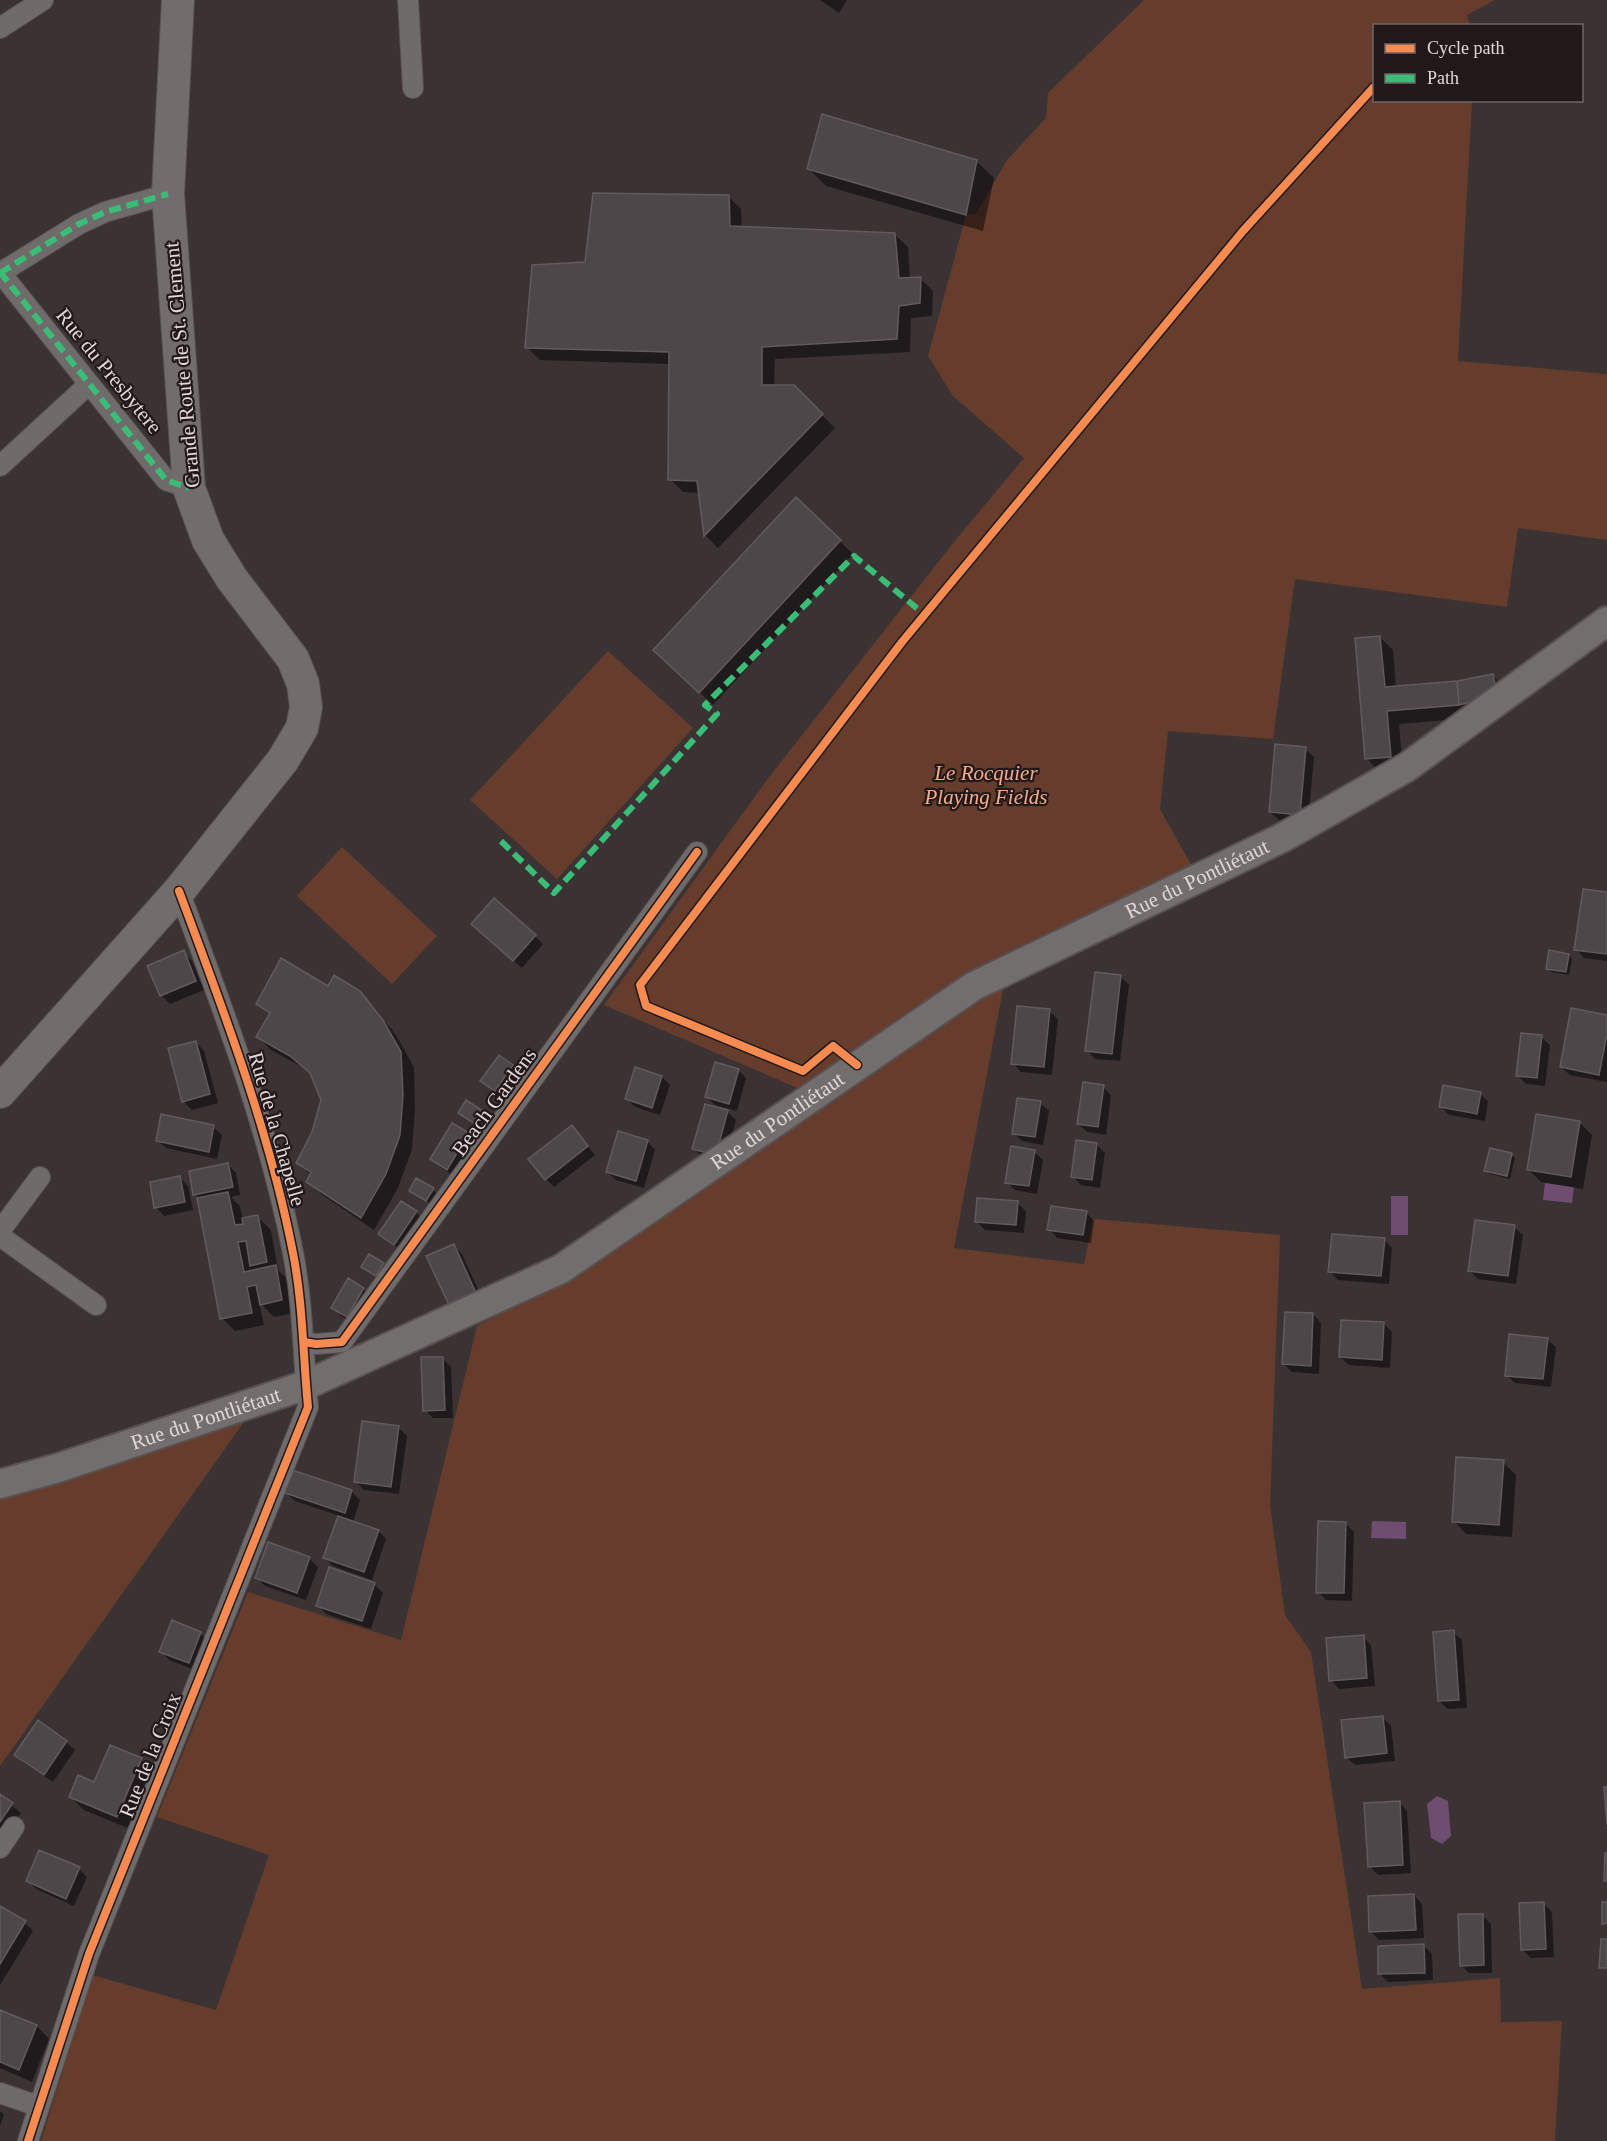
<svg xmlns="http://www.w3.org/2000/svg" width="1607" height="2141" font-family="Georgia,serif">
<rect width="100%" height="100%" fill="#3b3234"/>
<path fill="#663d2c" d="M1144 0H1495L1467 15 1470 25H1452L1447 22 1450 25 1374 26V100L1472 101 1458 361 1607 374V540L1518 528 1507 607 1295 579 1273 739 1168 731 1160 809 1198 877 1081 935 814 1095 604 1005 769 777 958 537 1024 458 953 396 928 356 966 215 976 214 1007 160 1046 118 1048 93Z
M608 651 693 728 557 879 470 800Z
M342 847 437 936 392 984 297 896Z
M1004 984 954 1248 1084 1264 1093 1219 1280 1235 1270 1505 1285 1615 1311 1652 1362 1989 1500 1978 1501 2022 1562 2021 1555 2141H41L92 1975 216 2010 269 1855 157 1817 248 1592 401 1640 477 1326 553 1286Z
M251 1412 0 1766V1498Z"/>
<path fill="#6e4d71" d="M1545 1183 1574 1187 1572 1203 1543 1200Z
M1391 1196H1408V1235H1391Z
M1372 1521 1406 1522V1539L1371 1538Z
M1437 1796 1448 1801 1451 1836 1442 1844 1431 1838 1427 1804Z"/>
<path fill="#0007" d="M820 0H847L839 13Z
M976 161 994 178 983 231 826 186 809 169Z
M728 196 741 209 742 228 894 234 908 247 910 279 920 278 933 291 932 316 911 318 910 352 775 359 774 387H794L835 428 718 548 705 535 700 493 683 492 670 479V364L540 360 527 347 586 263Z
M796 499 853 554 713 705 668 662Z
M1380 637 1393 650 1396 688 1457 683 1493 676 1501 684 1471 718 1399 724 1403 769 1380 772 1367 759Z
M1305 749 1314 757 1308 823 1279 820 1270 812Z
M1607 894V961L1584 958 1576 949Z
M481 932 535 936 543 944 522 968Z
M183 952 192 961 204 990 170 1004 162 996 149 966Z
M1569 955 1572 959 1569 975 1551 972 1547 968Z
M1120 976 1129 985 1120 1061 1095 1059 1087 1050Z
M329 988 359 992 373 1006 396 1035 414 1067 415 1109 412 1149 398 1188 374 1230 321 1194 308 1181 311 1175 298 1163 314 1133 323 1100 312 1075 304 1068 271 1050 258 1037 270 1015 258 1004Z
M1049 1011 1058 1019 1052 1075 1021 1072 1013 1063Z
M1607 1016V1082L1570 1075 1561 1067Z
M1541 1037 1550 1045 1545 1086 1526 1084 1518 1076Z
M196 1042 204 1051 218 1103 192 1110 183 1101Z
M512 1066 515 1070 499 1094 486 1084Z
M738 1070 746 1078 737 1111 715 1105 706 1096Z
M662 1077 670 1085 660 1115 635 1107 627 1099Z
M1103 1087 1111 1095 1106 1135 1087 1132 1078 1124Z
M1480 1093 1488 1102 1485 1121 1449 1115 1441 1107Z
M466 1102 486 1116 480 1126 464 1116Z
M1040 1103 1049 1111 1043 1145 1022 1141 1013 1133Z
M727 1112 736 1120 724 1163 702 1157 694 1148Z
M1579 1122 1592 1135 1583 1189 1541 1182 1529 1170Z
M452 1125 468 1135 476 1143 455 1177 440 1167 431 1159Z
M213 1127 222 1135 217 1159 166 1148 157 1140Z
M572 1127 595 1155 554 1187 546 1179Z
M647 1141 655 1150 644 1188 616 1180 607 1172Z
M1096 1144 1105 1153 1100 1188 1081 1185 1073 1176Z
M1034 1152 1043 1160 1037 1194 1015 1190 1007 1182Z
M1511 1155 1515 1158 1510 1179 1490 1174 1486 1170Z
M228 1165 236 1173 240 1195 231 1197 240 1206 243 1220 258 1217 271 1230 278 1270 288 1280 295 1313 274 1317 259 1302 264 1325 235 1331 222 1318 198 1197 195 1194Z
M180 1178 188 1186 193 1210 164 1216 156 1207Z
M433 1189 436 1193 430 1203 415 1194Z
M1017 1203 1026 1211 1024 1233 985 1230 976 1221Z
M416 1212 424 1221 403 1252 380 1234Z
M1086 1212 1094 1221 1091 1243 1057 1238 1049 1229Z
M1514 1227 1523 1235 1516 1284 1478 1279 1469 1270Z
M1384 1239 1392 1248 1389 1284 1338 1280 1330 1272Z
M453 1245 462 1254 483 1301 450 1304Z
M383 1265 386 1268 380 1279 367 1270Z
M349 1280 363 1289 372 1297 356 1324 341 1316 333 1307Z
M1313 1314 1321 1323 1319 1374 1292 1372 1284 1364Z
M1384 1324 1392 1332 1390 1368 1349 1365 1340 1357Z
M1547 1339 1556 1347 1551 1387 1515 1383 1506 1375Z
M442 1358 451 1367 453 1418H433L425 1410Z
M398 1427 407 1436 399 1494 364 1490 356 1482Z
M1503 1462 1516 1475 1512 1537 1466 1534 1454 1521Z
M293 1472 352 1492 360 1500 353 1522 378 1531 386 1539 372 1580 333 1566 325 1558 340 1516 295 1501 286 1493Z
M1345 1523 1354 1532 1352 1601 1326 1600 1318 1592Z
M309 1558 318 1567 306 1600 265 1586 257 1578Z
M374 1584 383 1593 371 1629 326 1614 318 1605Z
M1453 1632 1462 1640 1467 1708 1448 1709 1439 1701Z
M200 1633 208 1641 197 1671 169 1660 161 1651Z
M1363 1637 1371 1645 1375 1686 1339 1689 1331 1680Z
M1383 1718 1391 1726 1395 1761 1355 1765 1346 1757Z
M66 1742 75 1750 53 1782 24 1763 16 1755Z
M141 1760 154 1773 130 1829 84 1810 71 1797Z
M0 1796 21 1813 1 1840H0Z
M1399 1802 1407 1811 1411 1873 1378 1875 1369 1866Z
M79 1869 87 1877 74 1906 36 1889 28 1881Z
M1414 1895 1422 1904 1424 1938 1379 1940 1371 1932Z
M1544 1904 1552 1912 1554 1957 1531 1958 1523 1950Z
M0 1908 25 1923 33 1931 0 1985Z
M1482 1915 1491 1924 1492 1973H1469L1461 1965Z
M1423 1945 1432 1954 1433 1980 1388 1982 1380 1974Z
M0 2011 37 2026 49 2039 32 2082 0 2068Z
M0 2111 4 2115 0 2126Z"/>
<path fill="#4d4749" stroke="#625a5d" stroke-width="1.5" d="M822 114 977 160 966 215 807 169Z
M593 193 729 195 730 226 895 233 899 278 921 277 920 303 899 306 897 339 762 347V385H794L823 414 704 536 697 481 668 480 669 352 525 348 532 265 585 262Z
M796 497 841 540 699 693 653 650Z
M1380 636 1385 687 1457 681 1459 705 1387 711 1391 757 1365 759 1355 638Z
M1493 674 1497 695 1459 705 1457 681Z
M1275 744 1306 747 1300 815 1269 812Z
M1583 889 1607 892V954L1574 950Z
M494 898 536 935 513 961 471 924Z
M184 950 196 981 160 996 147 966Z
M1549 950 1569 954 1566 972 1546 969Z
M281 958 328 986 334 975 360 991 383 1020 401 1052 403 1095 400 1135 386 1174 361 1218 306 1182 311 1172 296 1163 312 1132 321 1100 310 1073 290 1056 256 1037 270 1013 256 1004Z
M1095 972 1121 975 1112 1054 1085 1051Z
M1017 1006 1050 1009 1044 1067 1011 1064Z
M1571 1008 1607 1015V1034L1599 1075 1560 1067Z
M1521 1033 1542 1035 1537 1078 1516 1076Z
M196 1041 210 1094 182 1102 168 1048Z
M499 1055 513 1065 495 1091 480 1081Z
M715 1062 739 1069 729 1104 705 1097Z
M635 1067 662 1076 652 1108 625 1099Z
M1083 1082 1104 1085 1098 1127 1077 1124Z
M1443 1085 1481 1092 1477 1114 1439 1107Z
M1017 1098 1041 1101 1035 1137 1012 1134Z
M466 1100 483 1111 475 1124 458 1113Z
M705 1104 728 1110 716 1155 692 1149Z
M161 1114 214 1125 209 1152 156 1141Z
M1536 1114 1580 1121 1571 1177 1527 1170Z
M452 1123 469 1133 447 1170 430 1159Z
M572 1125 588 1146 545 1180 528 1159Z
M618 1131 648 1140 636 1181 606 1172Z
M1076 1140 1097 1143 1092 1180 1071 1177Z
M1011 1146 1035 1150 1029 1186 1005 1183Z
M1490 1148 1512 1153 1507 1176 1484 1171Z
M228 1163 233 1187 193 1195 189 1171Z
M180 1176 185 1202 154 1208 150 1182Z
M416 1178 434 1188 426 1201 409 1191Z
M228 1192 235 1225 243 1224 242 1218 258 1215 267 1262 250 1266 246 1241 238 1242 244 1272 276 1265 282 1300 260 1305 256 1285 247 1287 252 1313 220 1319 197 1198Z
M977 1198 1018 1201 1016 1225 975 1222Z
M401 1201 417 1211 394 1245 378 1234Z
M1051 1206 1087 1211 1083 1235 1047 1230Z
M1475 1220 1515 1225 1508 1276 1468 1271Z
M1332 1234 1385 1238 1381 1276 1328 1272Z
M454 1244 476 1293 449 1305 426 1256Z
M369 1254 384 1263 376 1276 361 1267Z
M348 1278 364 1288 347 1317 331 1308Z
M1285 1312 1313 1313 1311 1366 1282 1364Z
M1341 1320 1384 1322 1382 1360 1339 1357Z
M1509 1334 1548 1338 1543 1379 1505 1376Z
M421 1357H443L445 1410 423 1411Z
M362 1421 399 1426 391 1487 354 1482Z
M1456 1457 1504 1460 1499 1525 1452 1522Z
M292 1470 352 1490 345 1513 285 1493Z
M338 1516 379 1530 364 1572 323 1558Z
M1318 1521 1346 1522 1344 1593H1316Z
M268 1542 310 1557 297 1593 255 1578Z
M329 1567 375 1583 362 1621 316 1606Z
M172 1620 201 1632 189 1663 159 1652Z
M1454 1630 1459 1700 1438 1701 1433 1632Z
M1364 1635 1367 1678 1329 1681 1326 1638Z
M1383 1716 1387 1753 1345 1758 1341 1720Z
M38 1720 67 1741 44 1775 14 1755Z
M110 1745 142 1758 117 1817 69 1797 78 1775 94 1782Z
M1604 1787H1607V1825Z
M0 1794 13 1803 0 1822Z
M1400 1801 1403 1865 1368 1867 1364 1803Z
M39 1850 80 1867 66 1899 26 1881Z
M1605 1853H1607V1881H1604Z
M1414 1894 1416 1930 1369 1932 1368 1896Z
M1544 1902 1546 1949 1521 1950 1519 1903Z
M1602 1902H1607V1923L1602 1924Z
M0 1906 26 1921 0 1964Z
M1458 1914H1483L1484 1965 1460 1966Z
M1601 1939H1607V1968H1599Z
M1424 1944 1425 1973 1378 1974V1946Z
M0 2010 37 2025 19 2070 0 2062Z"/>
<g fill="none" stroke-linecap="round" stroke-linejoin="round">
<defs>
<path id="street" d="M408 0 413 88
M0 28 43 0
M0 272 166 480 189 488
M0 273 79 224 105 212 168 194
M0 466 88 385
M0 1231 40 1177
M0 1236 96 1305
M304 1342 316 1344 342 1342 697 852
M0 1848 14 1827
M0 2093 38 2106
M28 2141 89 1954 308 1407C303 1356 303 1303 293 1253 269 1129 223 1009 179 891"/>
<g id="secondary">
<path id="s1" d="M0 1484 58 1468 306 1385 561 1269 974 986 1282 838 1407 767 1607 621"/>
</g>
<path id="primary" d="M0 1092 179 891 283 760 302 728 306 707 303 684 293 659 232 579 208 540 189 488 168 194 178 0"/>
</defs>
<use href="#street" stroke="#585052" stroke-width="22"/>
<use href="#secondary" stroke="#585052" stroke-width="32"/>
<use href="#primary" stroke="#585052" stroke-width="34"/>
<use href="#street" stroke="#706b6b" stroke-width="20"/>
<use href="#secondary" stroke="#736e6e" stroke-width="28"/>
<use href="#primary" stroke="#726c6c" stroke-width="32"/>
<path stroke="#3abd76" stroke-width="6" stroke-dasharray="12 6" stroke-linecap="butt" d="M0 272 166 480 189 488
M0 273 79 224 105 212 168 194
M501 841 554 893 717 714 705 705 854 556 925 615"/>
<defs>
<path id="cycleway" d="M857 1065 833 1046 803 1071 646 1006 640 985 902 642 1243 231 1374 87
M304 1342 316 1344 342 1342 697 852
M28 2141 89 1954 308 1407C303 1356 303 1303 293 1253 269 1129 223 1009 179 891"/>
</defs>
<use href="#cycleway" stroke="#21181a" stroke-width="11"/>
<use href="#cycleway" stroke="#f68b52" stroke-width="8"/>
</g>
<g text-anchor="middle" stroke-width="4.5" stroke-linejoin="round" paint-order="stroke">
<g font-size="21" fill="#e2d6d8" stroke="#21181a">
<text transform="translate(182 365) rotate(-95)" y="7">Grande Route de St. Clement</text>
<text transform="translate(109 371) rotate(51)" y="7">Rue du Presbytere</text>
<text dy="7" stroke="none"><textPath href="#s1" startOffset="1350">Rue du Pontliétaut</textPath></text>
<text transform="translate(494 1102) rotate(-54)" y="7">Beach Gardens</text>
<text dy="7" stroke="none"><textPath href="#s1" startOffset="864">Rue du Pontliétaut</textPath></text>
<text transform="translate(277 1129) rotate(74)" y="7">Rue de la Chapelle</text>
<text dy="7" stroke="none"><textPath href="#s1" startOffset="216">Rue du Pontliétaut</textPath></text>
<text transform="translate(150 1755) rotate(-68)" y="7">Rue de la Croix</text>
</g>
<g font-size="21" font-style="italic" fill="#f9aa88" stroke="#21181a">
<text x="986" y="780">Le Rocquier<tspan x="986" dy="24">Playing Fields</tspan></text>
</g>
</g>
<rect x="1373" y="24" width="210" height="78" fill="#21181a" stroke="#6e6466" stroke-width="1.5"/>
<rect x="1385" y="44" width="30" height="9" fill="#f68b52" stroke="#6e6466" stroke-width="1.5"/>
<text x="1427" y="54" font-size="18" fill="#e2d6d8">Cycle path</text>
<rect x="1385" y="74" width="30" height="9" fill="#3abd76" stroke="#6e6466" stroke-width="1.5"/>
<text x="1427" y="84" font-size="18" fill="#e2d6d8">Path</text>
</svg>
